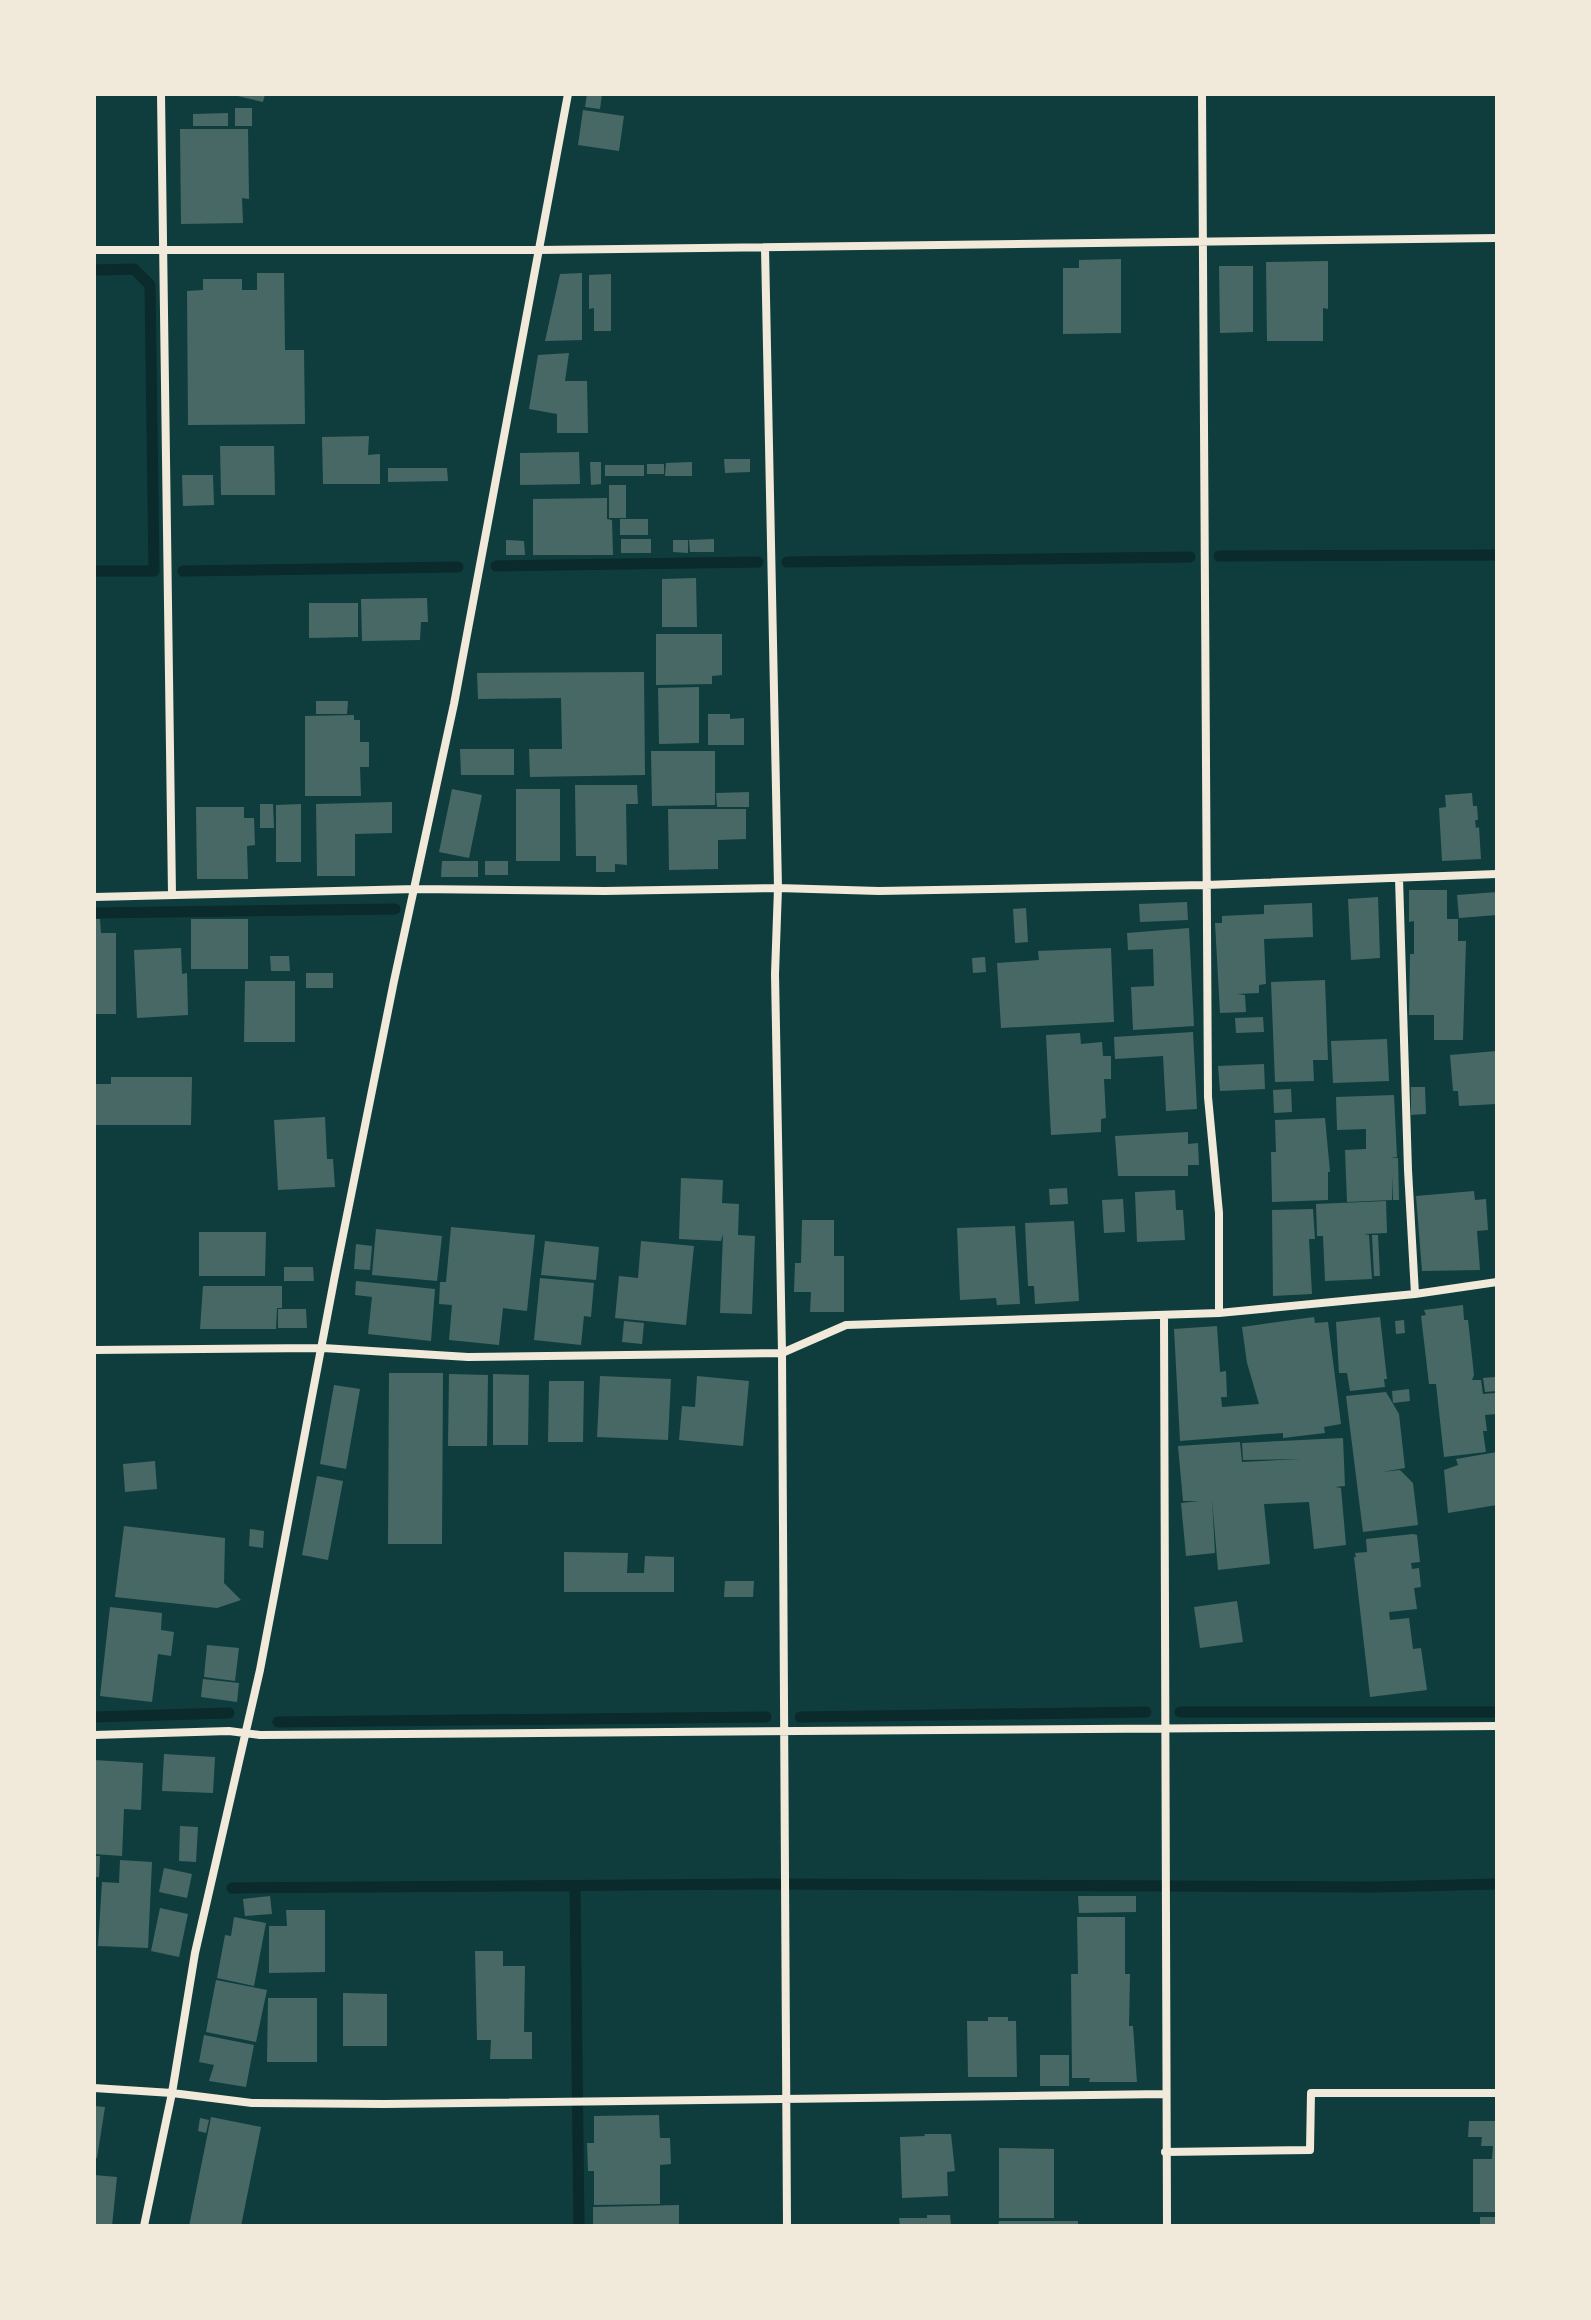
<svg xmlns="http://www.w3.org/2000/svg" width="1591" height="2320" font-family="Jost,sans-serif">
<rect width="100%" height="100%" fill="#0f3d3e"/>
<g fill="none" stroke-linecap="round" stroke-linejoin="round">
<path stroke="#0a2a2b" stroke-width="11" d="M94 270 134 269 150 285 154 571H94
M1219 556 1497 555
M787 562 1190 557
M496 566 758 562
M183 571 458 567
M94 913 395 909
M1180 1712H1497
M94 1717 229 1713
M800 1717 1146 1712
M278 1722 766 1717
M575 1887 579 2226
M232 1888 773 1884 1375 1887 1497 1884"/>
</g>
<path fill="#486865" d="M229 94H265L263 102Z
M587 94H602L600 109 585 107Z
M235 108H252V126H235Z
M583 110 624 116 619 151 578 145Z
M228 113V126H193V114Z
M180 129H248L249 199 242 198 243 223 181 224Z
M1121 259V333L1063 334V268H1079V260Z
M1328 261V309L1323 308V341H1267L1266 262Z
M1219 266H1253V332L1220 333Z
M257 273H284L285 350H304L305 424 188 425 187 291 203 290V279H242V290H257Z
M582 273V340L545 341 560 274Z
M611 274V331H594V308L589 309V275Z
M569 353 565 381H587L588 433H557V414L529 409 538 355Z
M369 436 368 455 380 454V484H323L322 437Z
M220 446H274L275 495H221Z
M579 452 580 484 520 485V453Z
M724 459H750V472L725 473Z
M590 462H601V484L591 485Z
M692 462V476H665L666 463Z
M647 464H664V474H647Z
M605 465H644V476H605Z
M388 468H447L448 481 388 482Z
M182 475H213L214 505 183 506Z
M609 485H626V518H609Z
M607 498V519L612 520 613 555H533V499Z
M620 519H648V535H620Z
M621 539H651V553H621Z
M714 539V552H690L689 540Z
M506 540 524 541 525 555H506Z
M673 540H688V553L673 552Z
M696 578 697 627H662V579Z
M427 598 428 622H421L420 640 362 641 361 599Z
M309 603H358V637L309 638Z
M656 634H722V675L712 676V684L656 685Z
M644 672 645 775 530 777 529 749H562L561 698 478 699 477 673Z
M699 687V743L659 744 658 688Z
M316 701H348L347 714H316Z
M708 714H730V719L744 718V745H708Z
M354 715V720H360V742H369V767H360L361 796H305V716Z
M460 749H514V775H461Z
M651 751H715V805L652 806Z
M575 785H637L638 804H626L627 865 615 864V872H596V856H576Z
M452 789 482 795 469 858 439 852Z
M516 789H560V861H516Z
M749 792V807H717L716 793Z
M1472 793 1473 806H1477L1478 820H1475L1476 828 1479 827 1481 859 1442 861 1439 808 1446 807 1445 795Z
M392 802V833L355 834V876H317L316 804Z
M260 804H273L274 828H260Z
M301 804V862H276V805Z
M196 807H244V818H254L255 845 247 846 248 879H197Z
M668 809H746V839L718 840V869L669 870Z
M442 861H478V877H441Z
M485 861H508V875H485Z
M1409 890H1447V919H1458V941H1466L1463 1040H1434V1015H1409L1410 954H1414V921L1409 922Z
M1497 892V915L1459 918 1457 895Z
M1378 897 1380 958 1351 960 1348 899Z
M1187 902 1188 920 1140 922 1139 904Z
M1312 903 1313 937 1264 939 1266 984 1259 985V993L1237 994 1245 995 1246 1012 1220 1013 1215 923H1222V916L1264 914V905Z
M1026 908 1028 942 1015 943 1013 909Z
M94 919H100L101 933H116V1014H94Z
M191 919H248V969H191Z
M1189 928 1194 1026 1133 1030 1131 987 1154 986 1153 949 1128 950 1127 933Z
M181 948 182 974 187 973 188 1015 137 1018 134 950Z
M1111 948 1114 1022 1001 1028 997 963 1039 960 1038 951Z
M270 956H289L290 971H271Z
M985 957 986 972 973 973 972 958Z
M306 973H333V988H306Z
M1325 980 1328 1060H1313L1314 1081 1275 1082 1271 982Z
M245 981H295V1042H244Z
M1263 1017 1264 1032 1236 1033 1235 1018Z
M1193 1032 1197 1109 1166 1111 1163 1056 1115 1059 1114 1037Z
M1080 1033 1081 1044 1102 1042 1103 1056H1111V1079H1104L1106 1118 1101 1119V1132L1051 1135 1046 1035Z
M1387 1039 1389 1081 1333 1083 1331 1041Z
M1497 1051V1104L1459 1106 1458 1091H1453L1450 1055Z
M1264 1064 1265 1089 1220 1091 1218 1066Z
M111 1077H192L191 1125H94V1084H111Z
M1411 1087H1425L1426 1114 1411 1115Z
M1291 1089 1292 1112 1274 1113 1273 1090Z
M1394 1095 1397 1157 1390 1158H1398L1399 1200H1393L1392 1175V1200L1347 1202 1345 1150 1366 1149V1129L1337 1130 1336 1097Z
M325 1117 327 1159H333L335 1187 278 1190 274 1120Z
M1325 1118 1330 1172H1328V1200L1272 1202 1271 1152H1276L1275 1120Z
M1188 1132V1144L1198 1143 1199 1165H1188V1176H1118L1115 1136Z
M681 1178 723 1180 722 1203 739 1204 738 1235 755 1236 752 1314 720 1313 723 1234 721 1241 679 1239Z
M1067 1188 1068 1204 1050 1205 1049 1189Z
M1175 1190 1176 1210H1183L1185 1240 1137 1242 1135 1192Z
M1474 1191 1475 1200 1486 1199 1488 1230 1477 1231 1480 1270 1422 1271 1416 1196Z
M1123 1199 1125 1232 1104 1233 1102 1200Z
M1386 1201 1387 1233 1364 1234 1369 1235 1372 1279 1325 1281 1323 1236H1317L1316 1204Z
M1313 1209 1315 1239H1309L1312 1294 1273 1296 1272 1210Z
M802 1220H834V1256H844V1312H810L811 1292H794L795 1263H801Z
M1074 1221 1079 1301 1035 1304 1034 1286H1028L1025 1223Z
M1015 1226 1020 1304 997 1305 996 1298 960 1300 957 1228Z
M451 1227 535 1235 527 1311 503 1308 499 1345 449 1340 452 1305 439 1304 440 1282H446Z
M376 1229 442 1236 437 1281 372 1275Z
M199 1232H266L265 1276H199Z
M1372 1235H1378L1380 1276H1374Z
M545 1241 599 1247 596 1280 541 1275Z
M641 1241 694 1246 686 1325 615 1318 619 1276 638 1278Z
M356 1244 372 1246 370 1270 354 1269Z
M284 1267H313L314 1281H284Z
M540 1278 594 1283 591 1317 584 1316 581 1345 534 1340Z
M356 1281 435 1289 431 1341 368 1334 372 1297 355 1295Z
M203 1286H282V1308H277L276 1329H200Z
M1463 1305 1464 1320H1468L1474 1375 1472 1380H1481L1483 1394 1495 1393 1497 1414 1485 1415 1487 1431H1483L1486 1452 1444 1457 1436 1384H1429L1421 1316 1426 1315 1424 1310Z
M278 1309H306L307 1328H278Z
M1314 1317 1315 1323 1328 1322 1341 1424 1324 1427 1325 1433 1283 1438V1433L1180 1441 1174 1329 1217 1326 1220 1372 1226 1371 1227 1397H1221L1222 1407 1259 1404 1247 1363 1242 1327Z
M1380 1317 1387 1379H1384L1385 1387 1350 1391 1347 1373H1339L1336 1322Z
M1404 1320 1405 1333 1396 1334 1395 1321Z
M624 1321 644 1323 642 1344 622 1342Z
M389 1373H443L442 1544H388Z
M449 1374 488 1375 487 1446H448Z
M493 1374 529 1375 528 1445H493Z
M600 1376 671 1379 668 1440 597 1437Z
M697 1376 749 1381 743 1446 679 1440 682 1406 695 1407Z
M1495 1377 1497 1391 1485 1392 1483 1378Z
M549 1381H584L583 1442H548Z
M334 1385 360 1389 346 1469 320 1464Z
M1409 1389 1410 1401 1393 1403 1392 1391Z
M1386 1392 1399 1414 1405 1468 1382 1472 1400 1470 1413 1483 1418 1525 1363 1532 1346 1396Z
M1343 1438 1345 1486 1335 1487 1341 1488 1346 1545 1314 1549 1309 1502 1264 1504 1270 1564 1218 1570 1212 1499 1215 1553 1186 1556 1181 1503 1199 1501H1183L1178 1446 1240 1442 1242 1462 1301 1459 1243 1460 1242 1443Z
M1497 1452V1505L1448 1513 1444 1470 1458 1465 1456 1459Z
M155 1461 157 1489 125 1492 123 1464Z
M317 1476 343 1481 328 1560 302 1555Z
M124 1526 225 1538 224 1583 241 1600 217 1608 115 1597Z
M250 1529 264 1531 263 1548 249 1546Z
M1413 1534 1417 1535 1420 1562 1411 1563 1412 1569 1419 1568 1421 1587 1414 1588 1417 1609 1389 1612 1390 1620 1409 1618 1413 1649 1421 1648 1427 1690 1370 1697 1354 1557H1356L1355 1553 1367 1552 1366 1539Z
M564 1552 628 1553 627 1573H644L645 1556 674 1557V1592H564Z
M725 1581H754L753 1597H724Z
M1237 1601 1243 1642 1200 1648 1194 1607Z
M110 1607 162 1613 161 1630 174 1632 171 1656 158 1654 152 1702 100 1696Z
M207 1645 239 1648 235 1681 204 1677Z
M203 1679 239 1683 237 1702 201 1697Z
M164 1754 215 1757 213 1793 162 1791Z
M94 1760 143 1763 141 1810 124 1809 122 1856 94 1854Z
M180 1826 198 1827 196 1862 179 1861Z
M94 1856H100L99 1877H94Z
M120 1860 152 1862 148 1948 98 1946 102 1882 119 1883Z
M164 1868 192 1874 187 1898 159 1892Z
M270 1896 272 1914 245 1916 243 1899Z
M1078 1896H1136V1912L1079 1913Z
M160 1908 188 1914 179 1957 151 1951Z
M286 1910H325V1972L269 1973V1926H287Z
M234 1917 266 1923 254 1986 217 1978 225 1935 231 1936Z
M1077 1917H1125V1974H1130L1129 2026H1133L1137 2082H1089L1090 2078H1072L1071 1974H1078Z
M475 1951H503V1966H525L524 2032H532V2059H490L491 2040H477Z
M216 1980 267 1990 256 2042 206 2032Z
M343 1993 387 1994V2046H343Z
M268 1998H317V2062H267Z
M988 2017H1008V2021H1016L1017 2077H968L967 2021H988Z
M204 2035 254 2045 246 2087 209 2081 214 2065 199 2062Z
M1040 2055H1069V2086H1040Z
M94 2106 105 2107 97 2158H94Z
M659 2115 660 2138H670L671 2164 660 2165V2204L594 2205V2171H588L587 2143H594V2116Z
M211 2117 261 2127 241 2226H189Z
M200 2118 209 2120 206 2133 198 2131Z
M1469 2121H1497V2212H1473V2159H1492L1493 2146H1481L1482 2137H1468Z
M924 2134H951L955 2171 947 2172 948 2196 902 2198 900 2137 925 2136Z
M999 2148 1054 2149V2218H999Z
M94 2175 117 2177 112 2226H94Z
M679 2205V2226H593V2207Z
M927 2215H950L951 2226H900L899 2218H927Z
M1480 2217H1497V2226H1480Z
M999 2221H1078V2226H998Z"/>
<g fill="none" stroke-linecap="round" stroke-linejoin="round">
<path stroke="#f1e9da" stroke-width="8" d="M161 94 172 895
M1202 94 1208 1097 1219 1213V1313
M765 248 778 888 775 974 782 1353 787 2226
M94 250H539L1497 238
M1399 878 1408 1170 1415 1294
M94 897 416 889 604 891 778 888 879 891 1206 885 1497 874
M1164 1315 1167 2226
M94 1350 323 1348 468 1357 782 1353 846 1325 1219 1313 1415 1294 1497 1282
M94 1735 229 1731 260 1735 1497 1726
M94 2088 172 2093 252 2103 384 2104 1166 2094
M1165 2152 1310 2150 1311 2093H1497
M144 2226 172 2093 195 1953 260 1670 335 1275 394 981 454 704 568 94"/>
</g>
<rect width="1591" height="2320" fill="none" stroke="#f1e9da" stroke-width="192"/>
</svg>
